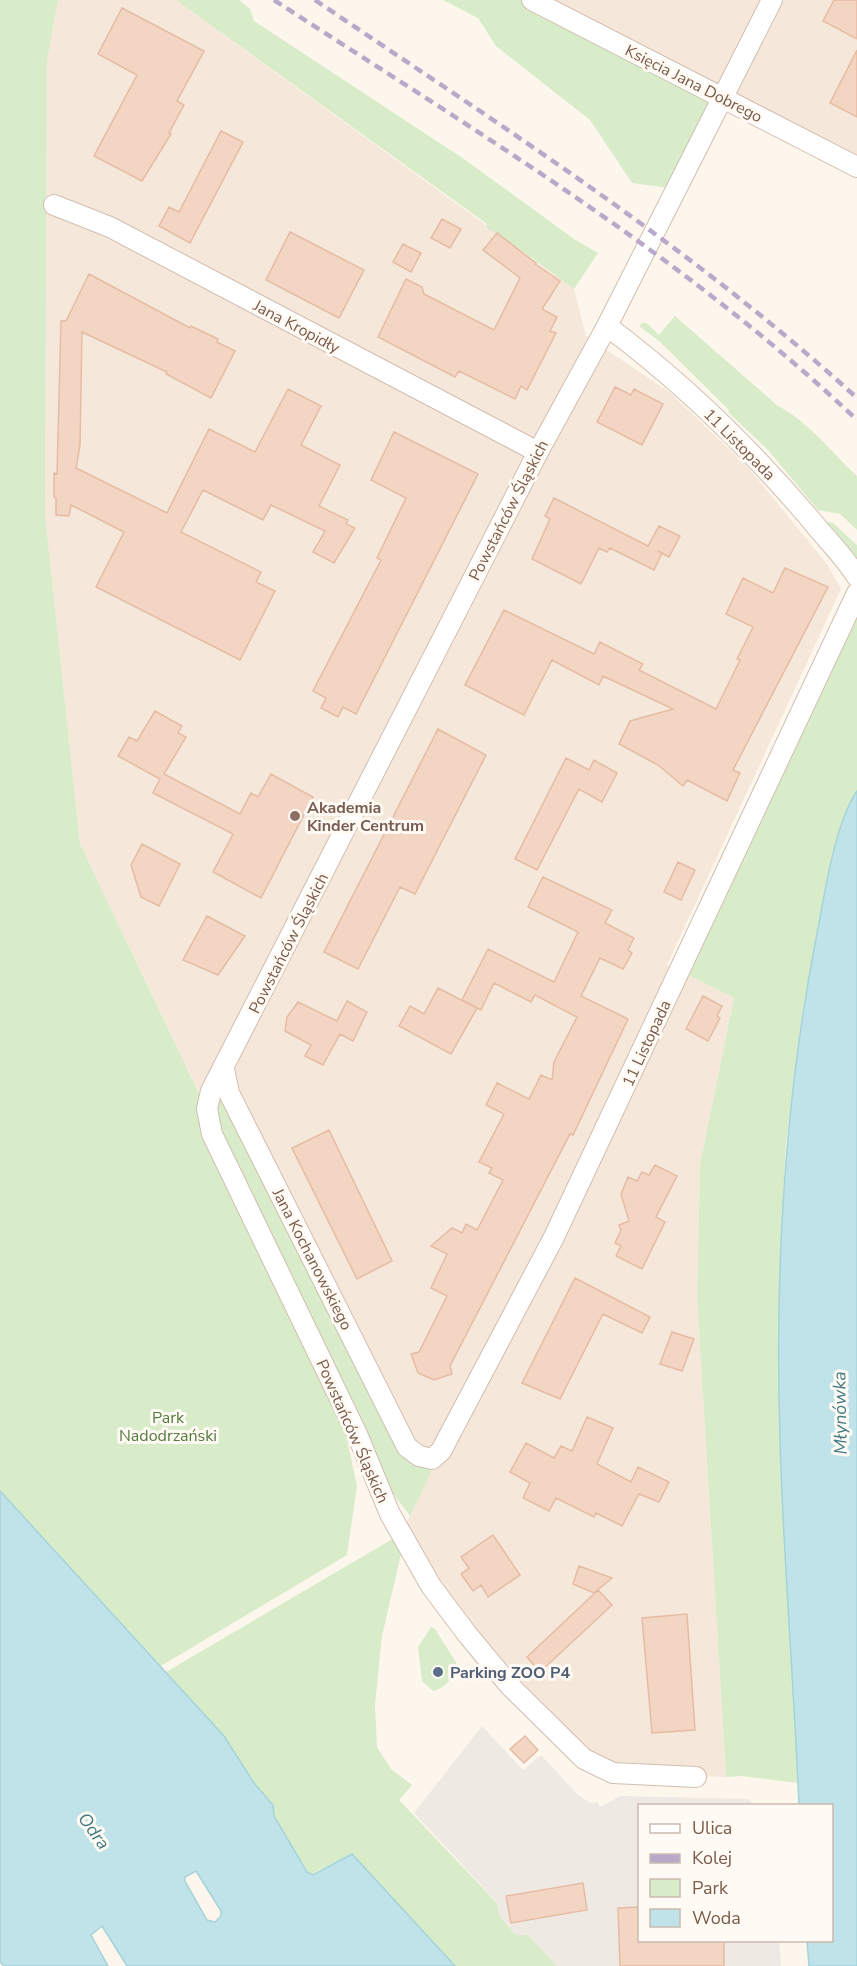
<svg xmlns="http://www.w3.org/2000/svg" width="857" height="1966" font-family="'Nunito Sans',sans-serif">
<rect width="100%" height="100%" fill="#fdf6ec"/>
<path fill="#f5e8da" d="M58 0H176L574 289 586 336 669 392 746 465 827 564 841 589 667 965 734 998 700 1164 697 1297 726 1777 613 1773 537 1713 401 1534 430 1475 207 1109 80 844 45 514 47 61Z
M532 0H857V167Z"/>
<path fill="#efe9e4" d="M482 1726 523 1770 541 1755 579 1796 593 1804 597 1802 600 1807 620 1796 748 1799 755 1805 640 1806V1940L779 1941 781 1966H557L528 1935H516L500 1917 497 1902 414 1813Z"/>
<path fill="#d8ecc9" d="M0 0H58L47 61 45 514 80 844 206 1108 224 1069 407 1447 432 1459 430 1475 410 1516 345 1430 357 1486 347 1555 161 1666 0 1491Z
M176 0H239L250 9 254 21 464 159 574 239 598 253 574 289 517 247 515 250 510 243 486 227 487 224Z
M443 0H532L723 98 677 189 632 183 590 120 496 46 478 18Z
M675 316 778 406C808 421 832 453 857 476V530L840 514 818 510 768 450 728 412 729 410 659 341 639 326 642 323H647L659 335Z
M827 522 833 523 857 545V558Z
M857 615V791L835 848 803 1007 786 1144 782 1220 779 1315 781 1416 798 1783 742 1776 726 1777 697 1297 700 1164 734 998 686 974Z
M401 1534 404 1541 382 1636 375 1705 377 1747 391 1769 412 1785 399 1800 497 1903 500 1917 516 1935H528L557 1966H455L352 1854 310 1875 274 1816 273 1805 254 1783 224 1736 166 1672Z
M431 1627 435 1629 457 1664C451 1679 448 1687 433 1691L422 1681 418 1647Z"/>
<path fill="#bfe3e8" stroke="#a5d3da" stroke-width="1.5" fill-rule="evenodd" d="M857 791V1966H809L807 1941 832 1940V1806L799 1805C792 1641 776 1476 779 1312 781 1187 792 1062 816 939 824 898 834 825 857 791Z
M0 1491 224 1736 254 1783 273 1805 274 1816 307 1872 313 1875 352 1854 455 1966H127L102 1926 91 1935 108 1966H4L0 1962ZM196 1871 221 1911V1916L215 1922 207 1920 185 1881V1877Z"/>
<path fill="#f3d5c3" stroke="#e6bba3" stroke-width="1.5" d="M834 0H857V39L823 21Z
M122 8 204 51 177 101 184 105 169 133 171 134 142 181 94 156 137 75 98 54Z
M857 50V117L830 103Z
M221 131 243 142 190 243 159 226 169 207 179 212Z
M442 219 461 229 450 248 431 238Z
M290 232 364 270 339 318 266 280Z
M497 233 536 263 535 264 560 281 542 309 557 317 550 331 556 333 527 390 521 386 515 399 459 371 455 377 378 337 406 279 422 287 424 294 494 330 520 278 483 250Z
M403 244 421 253 411 272 393 262Z
M89 274 190 328 191 326 218 339 217 342 235 351 211 398 166 374 167 372 82 332 80 445 76 468 167 513 209 429 255 452 288 389 321 406 301 445 340 465 319 506 348 520 346 524 355 528 334 563 313 552 325 531 271 505 263 520 203 490 181 532 261 572 256 582 275 591 240 660 96 587 124 532 71 505 69 516 56 515V498L54 497V473L57 474 61 321H66Z
M615 387 631 395 634 389 663 404 642 445 597 422Z
M394 432 478 474 356 714 343 707 338 717 321 708 326 698 313 691 381 560 377 558 406 498 371 480Z
M554 498 648 546 659 526 680 536 669 557 658 551 662 553 654 570 610 548 607 552 599 548 581 584 532 559 550 519 545 516Z
M785 568 828 587 733 770 740 773 727 801 687 780 683 786 658 765 619 744 630 721 673 709 603 676 599 685 552 660 524 715 465 685 504 610 594 654 600 642 643 664 639 670 716 709 740 660 737 659 753 627 726 614 743 578 773 593Z
M155 711 182 726 178 733 186 737 164 774 240 814 251 793 258 797 271 774 313 797 261 898 213 872 233 834 153 793 160 779 118 756 129 737 137 741Z
M438 729 486 755 415 894 400 887 358 969 324 952Z
M566 758 589 770 594 760 617 773 602 802 579 789 537 870 515 859Z
M142 844 180 864 159 906 141 897 131 865Z
M678 862 695 870 681 900 664 892Z
M543 877 612 910 605 923 634 938 628 950 632 953 623 969 600 958 581 996 628 1019 573 1135 570 1134 450 1366 452 1374 434 1380 418 1373 411 1354 419 1352 447 1296 431 1288 447 1254 431 1246 452 1228 462 1233 466 1224 477 1230 503 1180 489 1173 492 1168 479 1162 504 1114 486 1105 497 1083 529 1099 541 1075 552 1080 554 1062 577 1017 535 995 531 1002 494 983 481 1010 462 1000 488 949 554 982 578 932 528 907Z
M207 916 245 936 218 975 183 960Z
M438 988 477 1008 451 1054 399 1026 410 1006 424 1014Z
M703 996 722 1006 717 1016 720 1018 708 1041 686 1029Z
M347 1001 367 1012 353 1041 340 1034 323 1065 305 1056 311 1045 285 1031 287 1017 298 1002 337 1021Z
M329 1130 392 1261 357 1279 292 1148Z
M655 1165 677 1176 656 1217 665 1222 642 1269 616 1256 621 1246 615 1243 621 1230 619 1225 629 1221 621 1194 628 1177 637 1181 642 1172 649 1175Z
M575 1278 650 1317 642 1333 603 1314 560 1399 522 1383Z
M672 1332 694 1339 682 1371 660 1364Z
M587 1417 613 1428 597 1464 631 1482 638 1467 669 1482 659 1502 639 1494 622 1526 596 1513 594 1517 556 1498 549 1511 523 1498 530 1483 510 1472 526 1443 554 1458 561 1446 572 1451Z
M493 1535 520 1575 488 1597 481 1585 473 1591 461 1574 469 1568 461 1557Z
M579 1566 612 1578 594 1593 573 1584Z
M598 1590 612 1605 540 1672 527 1657Z
M687 1614 695 1730 652 1733 642 1618Z
M525 1736 538 1750 524 1763 510 1749Z
M583 1883 587 1910 511 1923 506 1896Z
M639 1907V1941H724V1966H620L618 1908Z"/>
<g fill="none" stroke-linecap="round" stroke-linejoin="round">
<defs>
<path id="minor" d="M532 0 857 167
M54 205 110 227 538 452
M607 326C683 383 750 448 811 520 826 539 844 556 857 577
M224 1069 229 1093 407 1447 419 1456 432 1459 441 1451 554 1237 857 593
M696 1777 613 1773 584 1759 510 1686 467 1634 431 1586 390 1514 357 1434 212 1134 207 1109 211 1091 538 452 607 326 772 0"/>
</defs>
<use href="#minor" stroke="#d1beb0" stroke-width="22"/>
<use href="#minor" stroke="#fff" stroke-width="20"/>
<path stroke="#b9a8c9" stroke-width="4.5" stroke-dasharray="9 6" stroke-linecap="butt" d="M274 0C475 131 683 255 857 420
M315 0C501 126 690 246 857 398"/>
</g>
<circle fill="#8d6e63" stroke="#fffaf3" stroke-width="2" cx="295" cy="816" r="6"/>
<circle fill="#5c6f8a" stroke="#fffaf3" stroke-width="2" cx="438" cy="1672" r="6"/>
<g text-anchor="middle" stroke-width="6" stroke-linejoin="round" paint-order="stroke">
<g font-size="16" fill="#7a5c4d" stroke="#fffaf3">
<text transform="translate(694 83) rotate(27)" y="6">Księcia Jana Dobrego</text>
<text transform="translate(297 326) rotate(28)" y="6">Jana Kropidły</text>
<text transform="translate(740 444) rotate(45)" y="6">11 Listopada</text>
<text transform="translate(508 510) rotate(-63)" y="6">Powstańców Śląskich</text>
<text transform="translate(288 943) rotate(-63)" y="6">Powstańców Śląskich</text>
<text transform="translate(646 1043) rotate(-65)" y="6">11 Listopada</text>
<text transform="translate(313 1259) rotate(63)" y="6">Jana Kochanowskiego</text>
<text transform="translate(353 1431) rotate(66)" y="6">Powstańców Śląskich</text>
</g>
<g font-size="16" font-weight="bold" fill="#785e54" stroke="#fffaf3" text-anchor="start">
<text x="307" y="813">Akademia<tspan x="307" dy="18">Kinder Centrum</tspan></text>
</g>
<g font-size="16" fill="#537a41" stroke="#fffaf3">
<text x="168" y="1423">Park<tspan x="168" dy="18">Nadodrzański</tspan></text>
</g>
<g font-size="16" font-weight="bold" fill="#4e5e75" stroke="#fffaf3" text-anchor="start">
<text x="450" y="1678">Parking ZOO P4</text>
</g>
<g font-size="18" font-style="italic" fill="#437c86" stroke="#fffaf3">
<text transform="translate(840 1413) rotate(-91)" y="6">Młynówka</text>
<text transform="translate(94 1831) rotate(54)" y="6">Odra</text>
</g>
</g>
<rect x="638" y="1804" width="195" height="138" fill="#fffaf3" stroke="#cabbb1" stroke-width="1.5"/>
<rect x="650" y="1824" width="30" height="9" fill="#ffffff" stroke="#cabbb1" stroke-width="1.5"/>
<text x="692" y="1834" font-size="18" fill="#7a5c4d">Ulica</text>
<rect x="650" y="1854" width="30" height="9" fill="#b9a8c9" stroke="#cabbb1" stroke-width="1.5"/>
<text x="692" y="1864" font-size="18" fill="#7a5c4d">Kolej</text>
<rect x="650" y="1879" width="30" height="18" fill="#d8ecc9" stroke="#cabbb1" stroke-width="1.5"/>
<text x="692" y="1894" font-size="18" fill="#7a5c4d">Park</text>
<rect x="650" y="1909" width="30" height="18" fill="#bfe3e8" stroke="#cabbb1" stroke-width="1.5"/>
<text x="692" y="1924" font-size="18" fill="#7a5c4d">Woda</text>
</svg>
